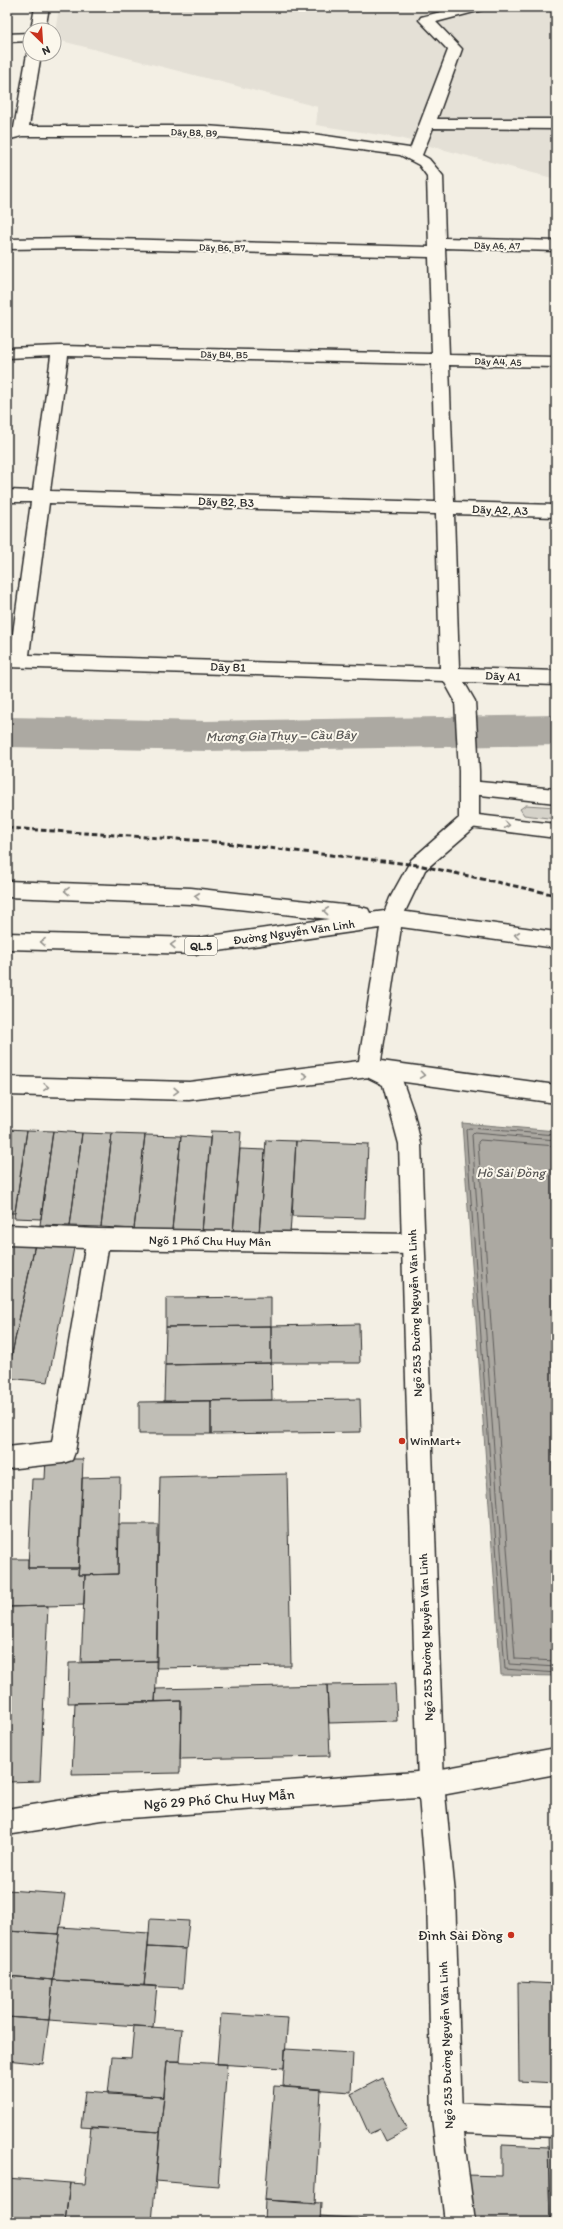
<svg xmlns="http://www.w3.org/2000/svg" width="563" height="2229" font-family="Itim,sans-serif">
<rect width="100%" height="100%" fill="#f3efe4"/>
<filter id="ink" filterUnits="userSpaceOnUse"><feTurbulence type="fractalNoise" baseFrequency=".025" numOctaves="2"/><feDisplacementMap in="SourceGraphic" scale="8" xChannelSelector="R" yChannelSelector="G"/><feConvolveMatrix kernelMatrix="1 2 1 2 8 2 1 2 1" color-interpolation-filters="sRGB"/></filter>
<g filter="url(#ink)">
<path fill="#e4e0d6" d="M59 7H556V179L399 138 316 125 318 107 54 39Z"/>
<path fill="#d5d2c9" stroke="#807e7a" d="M526 805 556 807V819L524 815 520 809Z"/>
<path fill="#aca9a2" stroke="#787772" d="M462 1123 556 1131V1676L501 1675Z"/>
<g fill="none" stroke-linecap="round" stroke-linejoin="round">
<path stroke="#5f5d5b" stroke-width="1" d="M556 1135 469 1128 466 1130 505 1669 556 1673
M556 1140 474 1133 472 1135 509 1664 556 1667
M556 1146 480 1140 478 1142 515 1659 556 1661"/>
<path fill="#aca9a2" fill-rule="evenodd" d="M556 715V745L207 751 7 747V717L207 721Z"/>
</g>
<path fill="#c0beb6" stroke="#2b2b2b" d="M7 1129 27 1130 15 1213H7Z
M27 1130 53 1131 41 1219 14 1218Z
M53 1131 82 1133 70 1226 40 1225Z
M211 1131 241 1132 233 1233 202 1232Z
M82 1133 112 1134 101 1227 70 1226Z
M112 1134 145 1135 134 1229 101 1227Z
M145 1135 181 1136 172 1230 134 1229Z
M181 1136 210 1138 202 1232 172 1230Z
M266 1140 296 1141 290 1235 259 1234Z
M296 1141 368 1144 365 1218 292 1216Z
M240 1149 265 1150 259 1234 233 1233Z
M7 1242 35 1244 7 1378Z
M35 1244 74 1248 48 1382 7 1378Z
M271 1297V1326L166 1327V1298Z
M359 1324 360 1363H271V1326Z
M271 1326V1363L165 1365 166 1327Z
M271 1363 272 1400 164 1401 165 1365Z
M360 1399 361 1432 211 1434V1401Z
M211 1401V1434H139V1402Z
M46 1459H83L79 1568H28L32 1479H45Z
M287 1474 291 1666 156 1668 160 1477Z
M120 1477 118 1574 78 1575 82 1478Z
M118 1524H158L157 1661 81 1662 85 1575 118 1574Z
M7 1559H28V1568H79L78 1575H85L84 1605 7 1607Z
M48 1606 40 1781 7 1782V1607Z
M157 1661 155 1702 68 1703 69 1663Z
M395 1684 397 1721 329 1723 327 1685Z
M327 1685 330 1756 180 1759 181 1701 155 1702 156 1689Z
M181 1701 180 1773 72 1775 75 1703Z
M7 1890 65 1894 59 1934 7 1931Z
M150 1919 189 1921 186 1949 148 1947Z
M60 1927 149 1933 144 1986 53 1980Z
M7 1931 59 1934 53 1980 7 1976Z
M148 1947 186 1949 183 1988 144 1986Z
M7 1976 53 1980 49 2020 7 2017Z
M53 1980 157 1986 153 2027 49 2020Z
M518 1982 556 1984V2083L519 2081Z
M221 2014 288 2018 284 2068 217 2064Z
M7 2017 49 2020 43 2064 7 2060Z
M134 2026 182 2029 179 2061H167L164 2097 108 2094 112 2057 131 2058Z
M285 2049 353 2053 351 2092 283 2087Z
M167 2061 227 2064 218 2186 156 2181Z
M382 2078 407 2130 386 2141 380 2129 369 2134 351 2094Z
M274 2086 321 2089 315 2204 265 2200Z
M85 2091 164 2097 160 2132 81 2127Z
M91 2127 160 2132 152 2222H65L70 2183 85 2184Z
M548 2131H556V2222H550Z
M502 2145 548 2147 550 2222H466V2175L502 2176Z
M7 2178 70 2183 65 2222 7 2221Z
M265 2200 321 2203 320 2222H264Z
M320 2216 366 2219V2222H320Z"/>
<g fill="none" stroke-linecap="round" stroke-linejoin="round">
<defs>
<path id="lane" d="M460 7H484L482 10 436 22 462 49 437 119H556V129L433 128 420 160H410L407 157 448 50 419 20 421 17Z
M7 1225 98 1229 413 1234 421 1237 424 1244 421 1251 413 1254 108 1249 75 1452 72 1460 63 1463 7 1469V1447L52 1442 85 1248 7 1245Z
M556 1748V1774L431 1797 101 1820 7 1835V1809L101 1794 431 1771Z
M447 2103 556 2107V2137L463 2133 475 2222H445L432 2118 437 2108Z"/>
<path id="street" d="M35 7H49L45 30H31Z
M30 33V41L7 42V34Z
M30 51V54H41L29 126H205L306 133 409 148 429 159 443 176 445 238 556 241V251L445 248 449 355 556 357V367L449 365 454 502 556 505V517L454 514 459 668 556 671V685L464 682 475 701 479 771V821L476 826 425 870 399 924 392 926 385 924 382 918 390 898 411 860 459 818V771L455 701 444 681 7 667V655H10L31 502H7V490L33 491 51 356 7 358V348L60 346 432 354 429 257 75 248 7 249V239L75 238 429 247 427 176 419 165 400 155 306 143 205 136H22L7 140V130L14 128 27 54ZM68 356 432 364 436 502 50 491ZM49 503 436 514 440 668 29 655Z
M369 1059 400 1074 414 1114 421 1144 444 1784 455 1894 462 2118 457 2128 447 2133 437 2128 432 2118 427 1894 418 1784 399 1144 383 1085 361 1074 358 1068 361 1062Z"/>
<path id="secondary" d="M469 781 556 789V803L462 793 459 788 462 783Z
M469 814 556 824V838L462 826 459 821 462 816Z"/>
<path id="highway" d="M7 881 191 888 361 907 368 909 370 913 392 910 556 932V948L401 927 381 1061 556 1085V1103L369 1077 189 1100 7 1095V1077L189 1082 359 1061 380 928 197 954 7 949V933L197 938 329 919 191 904 7 897Z"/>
</defs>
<use href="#lane" stroke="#2b2b2b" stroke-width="3"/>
<use href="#street" stroke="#2b2b2b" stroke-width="3"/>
<use href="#secondary" stroke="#2b2b2b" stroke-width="3"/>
<use href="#highway" stroke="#2b2b2b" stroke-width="3"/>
<use href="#lane" fill="#fbf7ec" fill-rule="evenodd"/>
<use href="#street" fill="#fbf7ec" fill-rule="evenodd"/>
<use href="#secondary" fill="#fbf7ec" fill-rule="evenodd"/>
<use href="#highway" fill="#fbf7ec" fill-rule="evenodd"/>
<path stroke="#2b2b2b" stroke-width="3" stroke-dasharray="5.5 3" stroke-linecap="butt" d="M7 828 207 841 418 865 556 895"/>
</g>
<defs><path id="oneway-chevron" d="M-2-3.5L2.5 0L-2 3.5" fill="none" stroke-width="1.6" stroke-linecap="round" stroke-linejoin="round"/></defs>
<g stroke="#93918c">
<use href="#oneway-chevron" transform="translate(507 825) rotate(6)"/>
<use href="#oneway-chevron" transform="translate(67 891) rotate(-178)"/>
<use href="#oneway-chevron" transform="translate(197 896) rotate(-174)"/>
<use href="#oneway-chevron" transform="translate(326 911) rotate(-174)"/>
<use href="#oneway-chevron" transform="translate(517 935) rotate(-173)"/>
<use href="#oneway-chevron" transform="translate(43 942) rotate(-178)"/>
<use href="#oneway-chevron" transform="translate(173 945) rotate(-178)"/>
<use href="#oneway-chevron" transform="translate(422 1075) rotate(8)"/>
<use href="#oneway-chevron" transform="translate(305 1076) rotate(-7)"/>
<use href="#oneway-chevron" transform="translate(46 1087) rotate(2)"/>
<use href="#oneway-chevron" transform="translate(176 1091) rotate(2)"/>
</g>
</g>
<g fill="#c8321e" stroke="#fbf7ec" stroke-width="1.5">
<circle cx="402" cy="1441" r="4"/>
<circle cx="511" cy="1935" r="4"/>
</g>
<g text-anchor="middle" stroke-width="4" stroke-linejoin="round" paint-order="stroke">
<g font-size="10" fill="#2b2b2b" stroke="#fbf7ec">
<text transform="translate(194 132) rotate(2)" y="4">Dãy B8, B9</text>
<text transform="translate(497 245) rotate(1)" y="4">Dãy A6, A7</text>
<text transform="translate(222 247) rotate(1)" y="4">Dãy B6, B7</text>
<text transform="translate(224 354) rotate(1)" y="4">Dãy B4, B5</text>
<text transform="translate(498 361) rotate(2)" y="4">Dãy A4, A5</text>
</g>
<rect fill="#fbf7ec" stroke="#696865" stroke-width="1" x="185" y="937" width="32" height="18" rx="3"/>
<g font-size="11" font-weight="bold" fill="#2b2b2b">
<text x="201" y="950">QL.5</text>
</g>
<g font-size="12" fill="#2b2b2b" stroke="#fbf7ec">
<text transform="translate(226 502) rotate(2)" y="4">Dãy B2, B3</text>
<text transform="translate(500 510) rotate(2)" y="4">Dãy A2, A3</text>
<text transform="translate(228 667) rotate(2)" y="4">Dãy B1</text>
<text transform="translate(503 676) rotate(2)" y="4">Dãy A1</text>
<text transform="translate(294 932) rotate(-8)" y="4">Đường Nguyễn Văn Linh</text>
<text transform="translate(210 1241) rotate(1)" y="4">Ngõ 1 Phố Chu Huy Mân</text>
<text transform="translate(415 1313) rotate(-92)" y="4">Ngõ 253 Đường Nguyễn Văn Linh</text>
<text transform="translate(426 1637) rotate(-92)" y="4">Ngõ 253 Đường Nguyễn Văn Linh</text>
<text transform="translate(446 2045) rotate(-92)" y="4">Ngõ 253 Đường Nguyễn Văn Linh</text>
</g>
<g font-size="12" fill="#2b2b2b" stroke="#fbf7ec" text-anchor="start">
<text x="410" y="1445">WinMart+</text>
</g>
<g font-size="13" font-style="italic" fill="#585755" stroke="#fbf7ec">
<text transform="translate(281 735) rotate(-1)" y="5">Mương Gia Thụy – Cầu Bây</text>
<text x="511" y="1177">Hồ Sài Đồng</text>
</g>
<g font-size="14" fill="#2b2b2b" stroke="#fbf7ec">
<text transform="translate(219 1799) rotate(-4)" y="5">Ngõ 29 Phố Chu Huy Mẫn</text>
</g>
<g font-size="14" fill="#2b2b2b" stroke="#fbf7ec" text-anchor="end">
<text x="503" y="1940">Đình Sài Đồng</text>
</g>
</g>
<rect width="563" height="2229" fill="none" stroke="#fbf7ec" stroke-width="24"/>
<rect x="12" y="12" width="539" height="2205" fill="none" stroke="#2b2b2b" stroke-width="1.5" filter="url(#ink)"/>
<g transform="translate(42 42) rotate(155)"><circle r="19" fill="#fbf7ec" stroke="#a8a59f"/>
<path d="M0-3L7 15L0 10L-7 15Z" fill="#c8321e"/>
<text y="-6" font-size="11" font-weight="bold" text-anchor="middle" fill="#2b2b2b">N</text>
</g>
</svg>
